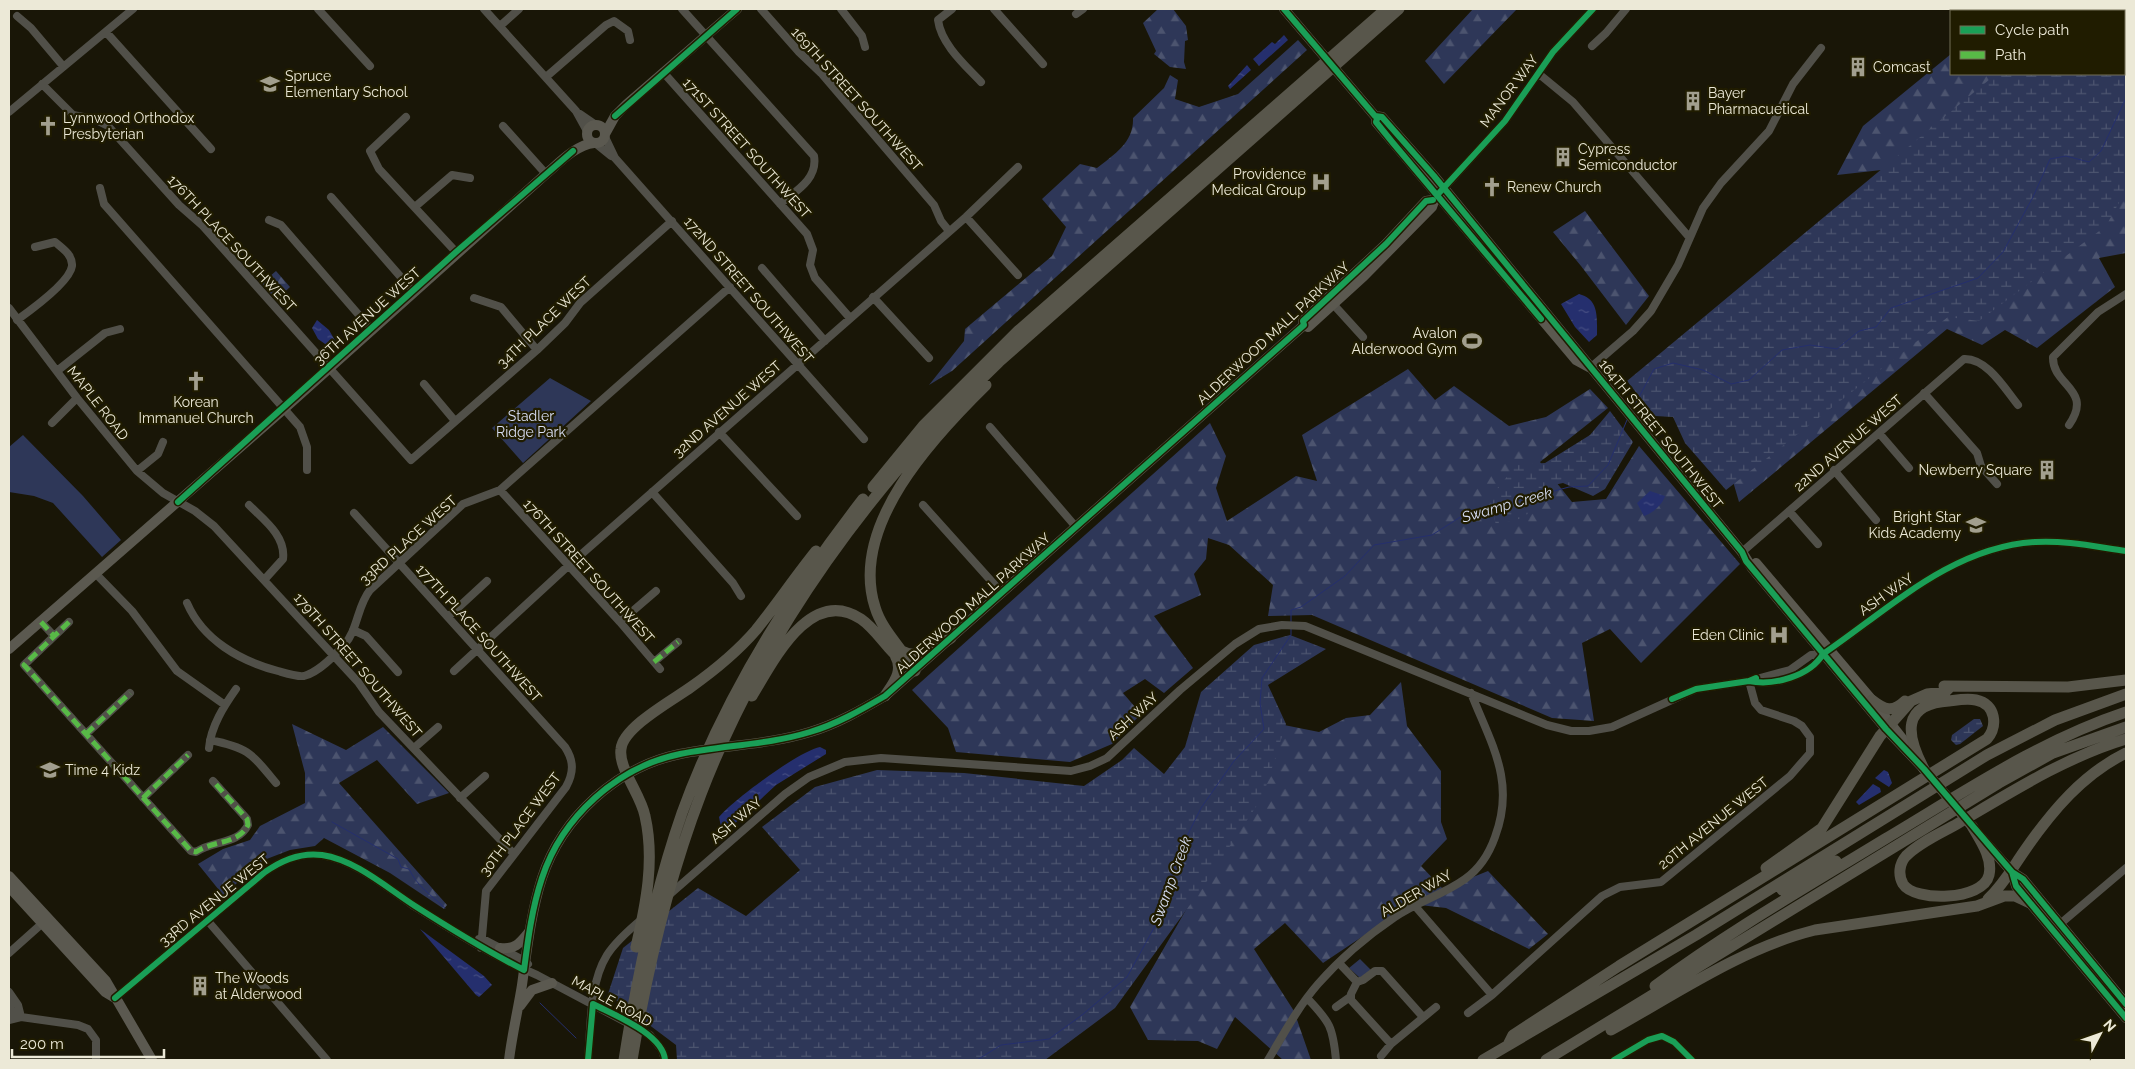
<svg xmlns="http://www.w3.org/2000/svg" width="2135" height="1069" font-family="Raleway,sans-serif">
<defs>
<pattern id="forest-firs" width="22" height="20" patternUnits="userSpaceOnUse" patternTransform="scale(1.25)"><rect width="22" height="20" fill="#2e3758"/><path d="M5 1l3.5 6h-7zM16 11l3.5 6h-7z" fill="#4c546f"/></pattern>
<pattern id="wetland-marsh" width="20" height="14" patternUnits="userSpaceOnUse" patternTransform="scale(1.25)"><rect width="20" height="14" fill="#2e3758"/><path d="M1 5h8M5 5V1M11 12h8M15 12V8" fill="none" stroke="#4c546f"/></pattern>
<pattern id="water-ripples" width="26" height="14" patternUnits="userSpaceOnUse" patternTransform="scale(1.25)"><rect width="26" height="14" fill="#252f6e"/><path d="M2 4q2-2 4 0t4 0M15 11q2-2 4 0t4 0" fill="none" stroke="#454d82"/></pattern>
</defs>
<rect width="100%" height="100%" fill="#191607"/>
<path fill="#2e3758" d="M550 378 591 401 523 463 492 428Z
M23 435 83 496 121 540 102 557 53 503 34 496 9 492V447Z
M1360 959 1371 970 1360 978 1349 968Z"/>
<path fill="url(#forest-firs)" d="M1158 9H1173L1186 26 1188 40 1185 41 1184 62 1186 69 1170 67 1154 54 1156 51 1143 23Z
M1473 9H1517L1444 84 1425 61Z
M1962 9H2086L2090 11H1959Z
M2119 9H2126V253L2099 258 2115 287 2037 348 2005 330 1982 345 1947 329 1739 502 1723 447 1926 165 1837 175 1863 126 1951 54V74H2124V11H2116Z
M1298 40 1307 50 952 371 929 385 964 341 965 329 1052 256 1066 227 1042 199 1080 164 1097 168C1115 154 1134 142 1133 118L1164 88 1170 75 1178 80 1175 99 1199 107 1238 94Z
M1585 211 1649 296 1626 325 1581 266 1553 232Z
M276 271 290 287 276 300 262 283Z
M1408 369 1435 400 1454 386 1509 426 1546 417 1590 389 1608 408 1540 462 1572 502 1606 499 1639 446 1740 564 1641 663 1610 629 1582 643 1594 721 1552 718 1312 615 1268 616 1273 585 1229 545 1208 538 1206 559 1194 574 1201 595 1154 616 1193 668 1164 693 1145 679 1123 693 1141 714 1112 744 1070 762 956 752 948 728 912 690 1210 423 1226 456 1216 488 1227 521 1296 476 1317 481 1302 435Z
M1401 682 1407 726 1441 771V822L1447 839 1421 866 1443 889 1488 871 1548 934 1529 949 1446 908 1411 904 1323 963 1285 923 1254 949 1294 1011 1311 1060H1283L1235 1017 1217 1049 1198 1041 1148 1040 1130 1007 1224 844 1279 724 1319 732 1346 718 1370 715Z
M292 724 346 750 383 727 449 793 417 804 377 760 339 783 447 905 444 909 390 873 324 838 315 846 290 850 264 860 223 895 198 864 223 849 250 840 260 826 305 803V773Z"/>
<path fill="url(#wetland-marsh)" d="M2124 70 2126 72V190L2106 226 1979 321 1948 317 1726 490 1685 443 1673 417 1655 416 1627 381 1996 74H2124Z
M1610 411 1633 442 1605 489 1593 496 1563 483 1540 488 1526 517 1496 525 1489 498 1517 465 1545 463 1590 435Z
M1290 635 1326 649 1268 685 1286 724 1263 796 1203 887 1115 1008 1045 1060H677L676 1045 608 994 623 948 698 888 746 916 800 870 762 827 815 787 877 770 964 773 1084 786 1122 760 1134 748 1164 774 1185 747 1201 692 1254 645Z
M1974 719H1980L1983 726 1960 744 1956 745 1951 740 1952 735Z"/>
<path fill="url(#water-ripples)" d="M1284 35 1288 40 1259 66 1253 59 1272 42 1275 44Z
M1247 65 1251 70 1230 89 1228 86Z
M1579 294C1599 299 1597 317 1597 335L1589 342 1575 327 1561 304Z
M317 320 329 330 337 344 328 346 318 339 312 328Z
M1650 491 1665 496C1663 504 1652 514 1644 516L1637 503Z
M820 747 826 750V754L776 785 731 827 722 832 719 817C733 800 799 751 820 747Z
M1884 770 1888 772 1892 783 1889 787 1875 778Z
M1873 784 1880 788 1881 792 1859 805 1856 802Z
M420 929 484 976 492 985 479 997 476 995Z"/>
<g fill="none" stroke-linecap="round" stroke-linejoin="round">
<path stroke="#252f6e" stroke-width="1" d="M1632 410 1654 369 1673 363 1703 370 1731 384 1749 380 1782 350 1810 345 1837 349 1859 331 1876 327 1891 308 1978 278 2003 252 2033 197 2050 159 2066 156 2089 162 2101 151 2126 98
M1291 622V610L1301 607 1345 576 1374 545 1432 535 1462 516 1569 487 1588 486 1608 465 1627 420
M332 822 398 859 401 867 409 869C417 886 431 895 445 908
M540 1003 576 1038
M977 1060 1001 1045 1049 1039 1082 1015 1127 977 1155 926 1180 850 1201 808 1234 761 1264 729 1260 703 1262 678 1291 635V629"/>
<path stroke="#515049" stroke-width="8" d="M318 9 370 66
M484 9 576 111 587 131
M682 9 814 156C818 179 796 191 780 204
M761 9 799 52 821 73 934 205 941 221 949 231
M841 9 862 36 865 47
M952 9 938 20C941 44 965 65 981 82
M994 9 1043 64
M1076 14 1083 9
M17 16 31 28 63 66
M500 26 519 9
M106 32 211 149
M1592 46 1606 33 1626 9
M663 72 807 234 813 250 810 265 815 278 850 318
M1539 74 1573 102 1689 237
M546 77 606 25 614 21 628 31 630 40
M42 84 73 115 94 119 108 126 179 205 203 226 411 460 537 350 565 323 580 303 672 221
M9 112 133 9
M580 114 596 125
M406 117 370 151 379 169 456 252
M503 126 546 174
M605 137 615 158 864 439
M595 143 611 156
M100 188 104 204 300 427 307 447V470
M1444 188 1505 121 1553 52 1593 9
M331 197 413 291
M416 206 452 175 470 178
M966 217 1018 275
M269 220 281 225 371 329
M762 268 825 341
M873 297 929 358
M474 298 501 307 537 350
M1333 304 1363 337
M9 308 77 398 137 471 163 493 195 511 214 526 358 682 379 712 513 853
M17 320C31 310 70 282 72 266 73 255 62 248 55 242L35 247
M1590 368 1633 331 1651 311 1678 265 1703 208 1721 183 1769 131 1793 84 1821 48
M57 371 105 333 120 329
M424 384 455 421
M1924 393 1977 453 1981 466 1997 484
M52 423 77 398
M2069 425C2094 389 2052 386 2053 357L2098 312 2126 294
M990 427 1076 527
M719 432 797 516
M1879 433 1909 468
M1834 470 1876 520
M137 471 158 454 163 442
M500 490 620 622 660 669
M652 492 733 583 741 596
M249 505C264 520 286 536 283 559L265 579
M923 505 1002 593
M1789 511 1818 544
M354 513 565 747C574 761 574 772 566 787L486 891 481 948
M1742 552 1964 359C1987 358 2005 389 2018 405
M96 574 132 611 177 671 225 705
M187 603C203 640 240 661 278 671 285 673 297 677 304 676 319 672 334 656 344 645 358 630 357 606 370 590L463 504 500 490 730 287
M448 617 487 581
M41 622 54 636
M69 622 24 665 191 851 196 852C213 840 238 845 248 825L247 819 213 781
M620 622 656 591
M353 630 366 636 398 672
M654 662 678 642
M454 671 568 566 966 217 1018 167
M1750 681C1774 686 1810 676 1823 654 1889 609 1952 547 2035 542 2065 540 2097 547 2126 551
M86 734 130 693
M210 740C249 748 251 753 276 783
M209 748C211 726 224 706 236 689
M414 748 438 727
M143 798 188 755
M460 798 485 776
M669 895 785 794 809 777 845 762 881 758 1071 771 1090 766 1107 758 1180 690 1235 644 1259 629 1282 625 1305 626 1547 725 1571 731H1589L1612 727 1696 689 1749 681 1790 670 1811 655 1823 654
M1415 906 1492 995
M207 920 327 1060
M2060 924 2126 868
M479 939H483L525 961 528 964
M9 953 46 920
M1339 963 1357 982 1363 980 1375 971H1382L1423 1017
M1357 982 1351 994V1000L1391 1044
M9 992 18 1005 21 1017
M115 998 265 872C282 860 301 852 322 855 354 860 385 886 411 904 452 930 492 956 537 975L650 1035 662 1050 665 1060
M1307 998C1330 1022 1333 1027 1336 1060
M9 1004 14 1018
M1336 1007 1350 997
M1468 1013 1492 995 1602 896 1620 887 1661 882 1790 776 1810 753V737L1802 726 1794 721 1761 710 1755 703 1749 681
M9 1020 21 1017 78 1025 88 1029 96 1040V1060
M1381 1056 1391 1044 1436 1007
M588 1060C591 1027 589 984 607 955 616 941 630 929 642 919
M1268 1060C1283 1035 1298 1007 1318 984 1340 959 1367 936 1395 917 1416 902 1443 895 1465 879 1479 869 1489 854 1495 837 1516 781 1491 744 1471 693"/>
<path stroke="#5b5950" stroke-width="10" d="M1284 9 1375 116 1382 117 1434 176 1742 552 1752 568 1886 729 1924 769 1970 824
M1377 117 1376 122 1576 360 1589 367
M587 134a9 9 0 1 1 18 0a9 9 0 1 1-18 0Z
M605 134 615 116 627 104 737 9
M1304 325 1308 327 1364 276 1432 207 1436 196
M1756 563 1872 700 1905 742
M9 649 285 408 546 174C560 162 576 145 594 143
M1981 837 2012 872 2023 879 2126 1004
M2012 872 2016 886 2126 1018
M9 876 106 981 152 1060
M9 887 105 992 115 998
M500 948C515 950 520 943 529 932
M520 1006 532 990 552 983
M509 1060C512 1035 518 1010 522 985 527 949 531 912 542 878 562 817 617 767 680 754 723 745 768 745 810 732 837 724 861 710 885 696L1304 325 1303 321 1386 244 1426 201 1433 200"/>
<path stroke="#58564b" stroke-width="11" d="M873 487 923 426 1018 331 1386 9
M902 651C920 661 936 647 951 638
M915 671C903 649 882 631 875 607 849 526 933 437 986 385
M1944 686 2068 687 2126 680
M752 696C773 662 810 585 861 619 877 630 886 648 901 660
M885 696C894 682 904 671 895 655
M1872 700C1885 710 1892 713 1905 701
M1972 826C1980 840 1993 858 1989 875 1983 901 1914 902 1903 884 1898 875 1899 864 1906 856 1920 842 1941 833 1957 824 2011 792 2066 757 2126 739
M1766 868 1822 828 1880 736 1911 701 1927 694 1945 692 1950 687
M1782 890 1836 861
M1988 899C2004 884 2013 867 2025 850 2052 811 2083 774 2126 753
M636 947C646 904 655 860 645 816 641 795 618 768 621 749 623 727 673 700 691 687 715 670 737 652 756 630 777 604 795 577 816 551
M1655 986C1728 932 1808 886 1885 839 1964 792 2039 741 2126 712
M1611 1030C1676 994 1742 948 1815 930L1977 906 2004 896H2015L2030 903
M1508 1045 1513 1035 1619 966 1987 739C1998 726 1996 704 1976 700 1967 698 1957 700 1949 701 1901 704 1906 735 1924 769
M624 1060C637 977 654 893 682 813 723 700 789 594 863 499
M632 1060C647 970 668 880 701 794 764 630 873 483 999 362L1399 9
M1483 1060 1696 935 1987 755 2055 720 2126 694
M1546 1060 1999 783 2053 753 2126 727"/>
<path stroke="#58b947" stroke-width="5" stroke-dasharray="10 5" stroke-linecap="butt" d="M41 622 54 636
M69 622 24 665 191 851 196 852C213 840 238 845 248 825L247 819 213 781
M654 662 678 642
M86 734 130 693
M143 798 188 755"/>
<defs>
<path id="cycleway" d="M1284 9 1375 116 1382 117 1434 176 1742 552 1746 561 1886 729 1924 769 2012 872 2023 879 2126 1004
M615 116 737 9
M1377 119 1376 122 1393 143 1541 319
M1439 193 1505 121 1553 52 1593 9
M178 502 456 252 573 151
M1749 681C1774 686 1810 676 1823 654 1889 609 1952 547 2035 542 2065 540 2097 547 2126 551
M1672 699 1696 689 1749 681 1756 678
M2012 872 2016 886 2126 1018
M115 998 265 872C282 860 301 852 322 855 356 860 387 888 415 906 451 929 486 951 524 970 528 939 532 908 542 878 562 817 617 767 680 754 723 745 768 745 810 732 837 724 861 710 885 696L1304 325 1303 321 1386 244 1426 201 1433 200
M588 1060 593 1004C614 1015 663 1034 665 1060
M1614 1060 1648 1040 1662 1036 1674 1042 1692 1060"/>
</defs>
<use href="#cycleway" stroke="#201c00" stroke-width="9"/>
<use href="#cycleway" stroke="#1a9f57" stroke-width="6"/>
</g>
<defs>
<symbol id="building-bare" viewBox="-9 -9 18 18"><path d="M-4-6H4V6H1V3H-1V6H-4ZM-2.5-4.3h1.7v1.8h-1.7ZM.8-4.3h1.7v1.8H.8ZM-2.5-1h1.7V.8h-1.7ZM.8-1h1.7V.8H.8Z" fill="#a29f8e" stroke="#201c00" stroke-width="2.5" paint-order="stroke"/></symbol>
<symbol id="school-bare" viewBox="-9 -9 18 18"><path d="M0-5L7-2L0 1L-7-2ZM-4 1L0 2.5L4 1V4Q0 6-4 4Z" fill="#a29f8e" stroke="#201c00" stroke-width="2.5" paint-order="stroke"/></symbol>
<symbol id="church-bare" viewBox="-9 -9 18 18"><path d="M-1.2-6h2.4v3.5h3.3v2.4h-3.3V6h-2.4V-.1h-3.3v-2.4h3.3Z" fill="#a29f8e" stroke="#201c00" stroke-width="2.5" paint-order="stroke"/></symbol>
<symbol id="hospital-bare" viewBox="-9 -9 18 18"><path d="M-5-5h3v3.5h4V-5h3V5h-3V1.5h-4V5h-3Z" fill="#a29f8e" stroke="#201c00" stroke-width="2.5" paint-order="stroke"/></symbol>
<symbol id="stadium-bare" viewBox="-9 -9 18 18"><path d="M0-5a6.5 5 0 1 0 0 10a6.5 5 0 1 0 0-10ZM-3.5-1.8h7v3.6h-7Z" fill="#a29f8e" stroke="#201c00" stroke-width="2.5" paint-order="stroke"/></symbol>
</defs>
<g fill-rule="evenodd">
<use href="#building-bare" x="1844" y="53" width="28" height="28"/>
<use href="#school-bare" x="256" y="70" width="28" height="28"/>
<use href="#building-bare" x="1679" y="87" width="28" height="28"/>
<use href="#church-bare" x="34" y="112" width="28" height="28"/>
<use href="#building-bare" x="1549" y="143" width="28" height="28"/>
<use href="#hospital-bare" x="1307" y="168" width="28" height="28"/>
<use href="#church-bare" x="1478" y="173" width="28" height="28"/>
<use href="#stadium-bare" x="1458" y="327" width="28" height="28"/>
<use href="#church-bare" x="182" y="367" width="28" height="28"/>
<use href="#building-bare" x="2033" y="456" width="28" height="28"/>
<use href="#school-bare" x="1962" y="511" width="28" height="28"/>
<use href="#hospital-bare" x="1765" y="621" width="28" height="28"/>
<use href="#school-bare" x="36" y="756" width="28" height="28"/>
<use href="#building-bare" x="186" y="972" width="28" height="28"/>
</g>
<g text-anchor="middle" stroke-width="4.5" stroke-linejoin="round" paint-order="stroke">
<g font-size="14" fill="#ece9d7" stroke="#201c00" text-anchor="start">
<text x="1873" y="72">Comcast</text>
<text x="285" y="81">Spruce<tspan x="285" dy="16">Elementary School</tspan></text>
<text x="1708" y="98">Bayer<tspan x="1708" dy="16">Pharmacuetical</tspan></text>
<text x="63" y="123">Lynnwood Orthodox<tspan x="63" dy="16">Presbyterian</tspan></text>
<text x="1578" y="154">Cypress<tspan x="1578" dy="16">Semiconductor</tspan></text>
<text x="1306" y="179" text-anchor="end">Providence<tspan x="1306" dy="16">Medical Group</tspan></text>
<text x="1507" y="192">Renew Church</text>
<text x="1457" y="338" text-anchor="end">Avalon<tspan x="1457" dy="16">Alderwood Gym</tspan></text>
<text x="196" y="407" text-anchor="middle">Korean<tspan x="196" dy="16">Immanuel Church</tspan></text>
<text x="2032" y="475" text-anchor="end">Newberry Square</text>
<text x="1961" y="522" text-anchor="end">Bright Star<tspan x="1961" dy="16">Kids Academy</tspan></text>
<text x="1764" y="640" text-anchor="end">Eden Clinic</text>
<text x="65" y="775">Time 4 Kidz</text>
<text x="215" y="983">The Woods<tspan x="215" dy="16">at Alderwood</tspan></text>
</g>
<g font-size="14" fill="#ece9d7" stroke="#201c00">
<text transform="translate(1509 91) rotate(-53)" y="5">MANOR WAY</text>
<text transform="translate(857 99) rotate(48)" y="5">169TH STREET SOUTHWEST</text>
<text transform="translate(747 148) rotate(48)" y="5">171ST STREET SOUTHWEST</text>
<text transform="translate(232 243) rotate(47)" y="5">176TH PLACE SOUTHWEST</text>
<text transform="translate(749 290) rotate(49)" y="5">172ND STREET SOUTHWEST</text>
<text transform="translate(367 316) rotate(-42)" y="5">36TH AVENUE WEST</text>
<text transform="translate(544 322) rotate(-44)" y="5">34TH PLACE WEST</text>
<text transform="translate(1273 333) rotate(-43)" y="5">ALDERWOOD MALL PARKWAY</text>
<text transform="translate(98 403) rotate(52)" y="5">MAPLE ROAD</text>
<text transform="translate(727 409) rotate(-41)" y="5">32ND AVENUE WEST</text>
<text transform="translate(1661 434) rotate(51)" y="5">164TH STREET SOUTHWEST</text>
<text transform="translate(1848 443) rotate(-41)" y="5">22ND AVENUE WEST</text>
<text transform="translate(408 540) rotate(-42)" y="5">33RD PLACE WEST</text>
<text transform="translate(589 571) rotate(48)" y="5">176TH STREET SOUTHWEST</text>
<text transform="translate(1886 594) rotate(-35)" y="5">ASH WAY</text>
<text transform="translate(973 603) rotate(-42)" y="5">ALDERWOOD MALL PARKWAY</text>
<text transform="translate(479 633) rotate(48)" y="5">177TH PLACE SOUTHWEST</text>
<text transform="translate(358 665) rotate(49)" y="5">179TH STREET SOUTHWEST</text>
<text transform="translate(1133 716) rotate(-43)" y="5">ASH WAY</text>
<text transform="translate(736 820) rotate(-41)" y="5">ASH WAY</text>
<text transform="translate(1713 823) rotate(-39)" y="5">20TH AVENUE WEST</text>
<text transform="translate(520 824) rotate(-53)" y="5">30TH PLACE WEST</text>
<text transform="translate(1416 893) rotate(-30)" y="5">ALDER WAY</text>
<text transform="translate(214 900) rotate(-39)" y="5">33RD AVENUE WEST</text>
<text transform="translate(612 1001) rotate(29)" y="5">MAPLE ROAD</text>
</g>
<g font-size="14" fill="#d9dff5" stroke="#201c00">
<text x="531" y="421">Stadler<tspan x="531" dy="16">Ridge Park</tspan></text>
</g>
<g font-size="15" font-style="italic" fill="#d7def3" stroke="#201c00">
<text transform="translate(1507 505) rotate(-16)" y="5">Swamp Creek</text>
<text transform="translate(1171 881) rotate(-70)" y="5">Swamp Creek</text>
</g>
</g>
<rect width="2135" height="1069" fill="none" stroke="#ece9d7" stroke-width="20"/>
<rect x="1950" y="10" width="175" height="65" fill="#201c00" stroke="#726e56"/>
<rect x="1960" y="26" width="25" height="8" fill="#1a9f57" stroke="#726e56"/>
<text x="1995" y="35" font-size="15" fill="#ece9d7">Cycle path</text>
<rect x="1960" y="51" width="25" height="8" fill="#58b947" stroke="#726e56"/>
<text x="1995" y="60" font-size="15" fill="#ece9d7">Path</text>
<g transform="translate(2100 1034) rotate(49)" stroke="#201c00" stroke-width="4" paint-order="stroke">
<path d="M0-4L9 19L0 12L-9 19Z" fill="#ece9d7"/>
<text y="-8" font-size="14" font-weight="bold" text-anchor="middle" fill="#ece9d7">N</text>
</g>
<path d="M12 1049v8h152v-8" fill="none" stroke="#ece9d7" stroke-width="2.5"/>
<text x="20" y="1049" font-size="15" fill="#ece9d7" stroke="#201c00" stroke-width="4" paint-order="stroke">200 m</text>
</svg>
